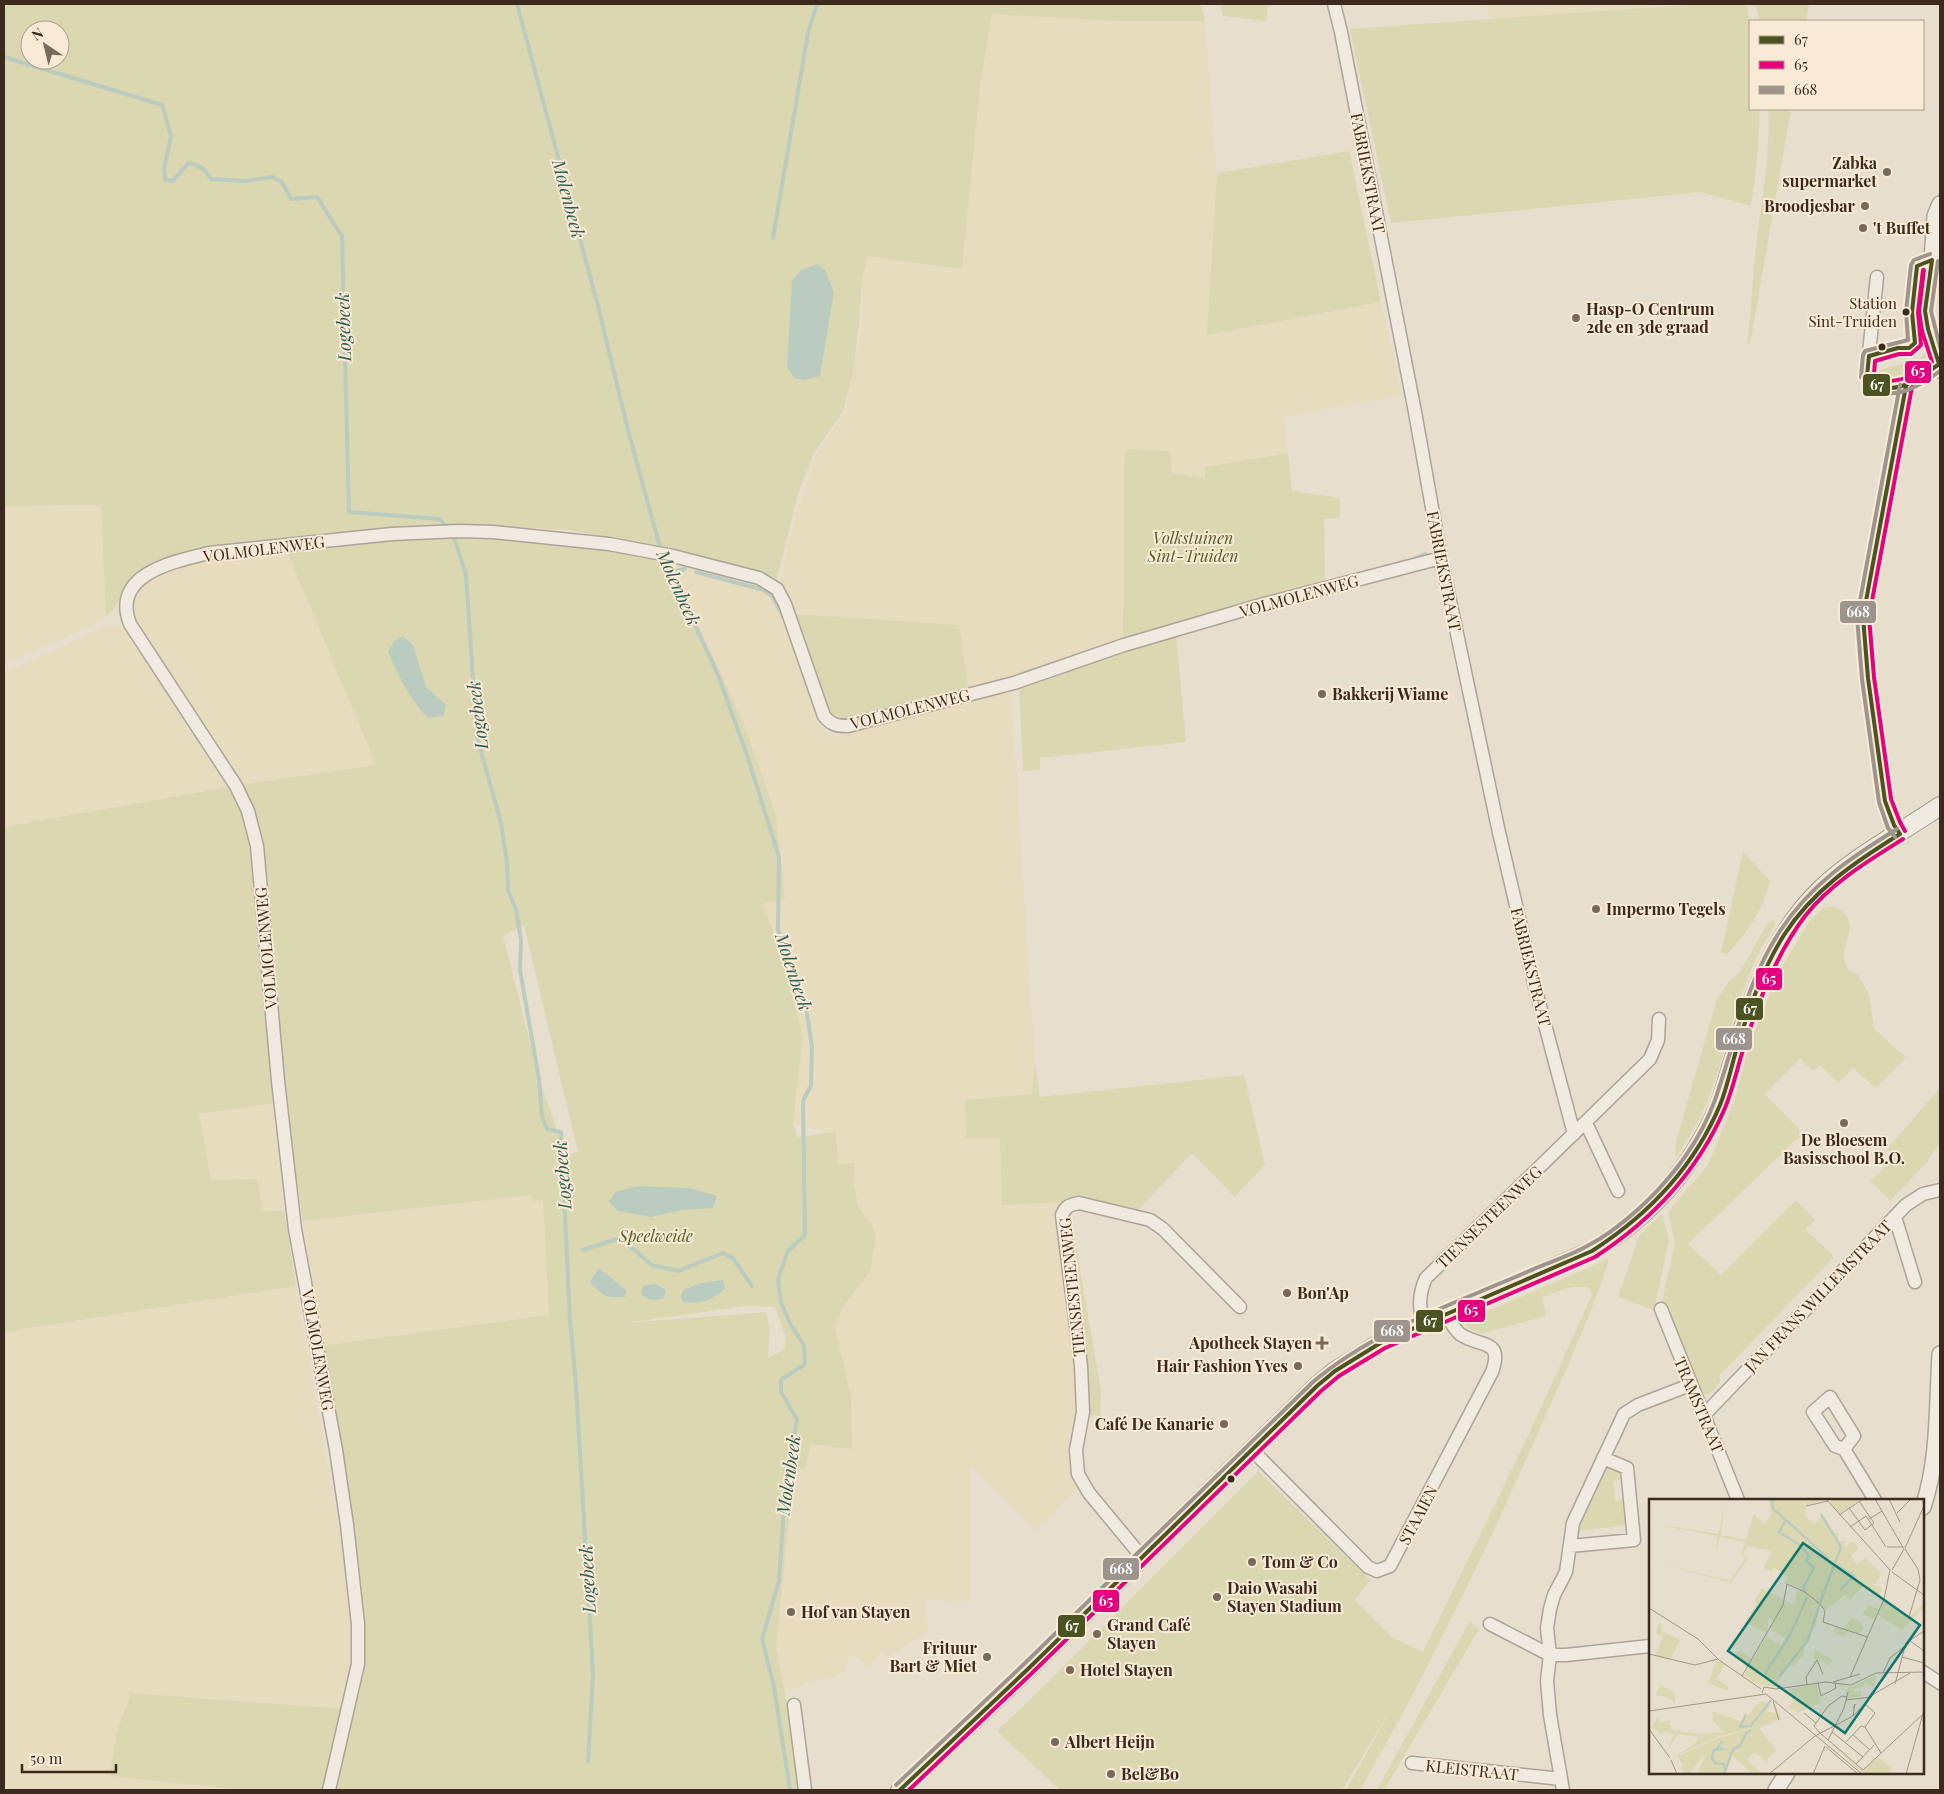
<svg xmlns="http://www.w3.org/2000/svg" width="1944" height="1794" font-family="'Playfair Display',serif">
<rect width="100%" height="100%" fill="#e8dece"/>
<path fill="#e8dcbe" d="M1485 4H1654L1655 7 1491 19Z
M992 14 1117 21H1205L1217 173 1208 335 1381 302 1402 396 1285 417 1288 453 1205 467 1206 479 1124 467 1123 633 1125 640 969 691 958 625 793 614 781 590 780 583 794 521 815 457 845 412 862 325V281L867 256 962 269 980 87Z
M101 505 106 617 102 621 4 664V506Z
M287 551 376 765 239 785 132 621 129 605 141 585 171 570 207 559Z
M670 564 750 582 763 587 770 594 778 603 817 715 822 727 827 734 831 736 843 735 1011 688 1035 1063 1032 1094 965 1100 966 1138H1000L1049 1204 1057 1202 1085 1369 1081 1454 1085 1475 1073 1493 1036 1531 971 1467V1602L926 1600 928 1632 888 1657 882 1652 867 1668 859 1658 850 1655 847 1660V1669L834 1678 806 1682 794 1689 784 1690 776 1647 794 1471 800 1470 810 1443 852 1449 835 1328 844 1305 870 1272V1222L859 1208 853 1182 855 1164H838L835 1132 826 1133 793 1123 796 1107 785 965 763 903 785 900 776 815 744 724Z
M109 625 121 626 125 629 229 787 4 827V673Z
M276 1103 284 1210 263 1213 257 1179 210 1180 199 1114Z
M531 1195 543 1200 549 1315 321 1346 303 1221Z
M296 1286 344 1556 354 1625 352 1675 344 1709 132 1693 110 1776 240 1790H4V1332Z"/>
<path fill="#dbd7b0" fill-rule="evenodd" d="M4 4H1201L1205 21H1117L992 14 980 87 962 269 867 256 862 281 859 324 853 372 843 411 813 455 798 494 777 579 764 574 681 553 570 530 457 524 412 526 186 552 149 569 128 584 121 594 116 606 106 617 101 505 4 506ZM30 30H60V60H30ZM817 264 825 270 834 292 820 376 801 270Z
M1220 4H1268L1266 21 1223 16Z
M1701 4H1747L1750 30V109H1759C1760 142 1756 173 1751 206L1700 192 1391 223 1350 29Z
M1756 4H1809L1806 21H1759Z
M1768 109H1791L1750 344 1747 343C1752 311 1752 279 1756 247 1761 201 1771 155 1768 109Z
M1349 151 1381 302 1207 335 1217 173Z
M1925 354H1928L1930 357C1927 365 1923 367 1916 371 1903 381 1888 388 1874 374 1889 363 1910 367 1925 354Z
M1126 449 1170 451 1172 473 1205 479V467L1288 453 1292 491 1340 498V518L1324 519 1325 584 1125 640 1123 633 1124 467Z
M446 534 535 538 620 552 670 564 744 724 776 815 785 900 763 903 785 965 803 1038 793 1123 797 1137 836 1132 838 1164 855 1163 853 1182 859 1208 870 1222 876 1236 870 1272 844 1305 835 1328 851 1397 852 1449 810 1444 806 1467 794 1471 776 1647 798 1761 802 1790H331L351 1710 363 1668 362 1635 321 1346 549 1315 543 1200 532 1201 531 1195 303 1221 283 1085 264 855 239 785 376 765 287 551ZM524 925 578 1152 566 1155 539 1079 503 936ZM746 1306 775 1307 786 1338 784 1350 768 1358 770 1331 766 1312 624 1323Z
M793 614 959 625 969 691 844 719 833 718 828 711Z
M1176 634 1186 742 1040 758V770L1023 771 1019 685Z
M229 787 249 827 276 1103 199 1114 211 1180 257 1179 263 1212 284 1210 296 1286 4 1332V827Z
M1743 852 1770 881C1763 909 1749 930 1730 951L1726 954 1721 953Z
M1834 906C1863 923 1843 936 1844 959 1845 962 1847 967 1848 970L1857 974 1869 994 1874 1028 1906 1058 1876 1088 1853 1068 1838 1083 1820 1065 1813 1071 1800 1058 1765 1094 1803 1133 1688 1244 1721 1275 1796 1200 1815 1220 1805 1229 1834 1257 1719 1376 1720 1382 1712 1392 1702 1396 1662 1302 1675 1243 1668 1212 1708 1165 1734 1102 1750 1043 1777 975 1811 919 1824 908Z
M1773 920 1776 923C1743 971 1732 1031 1713 1085 1705 1111 1691 1133 1677 1157L1675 1154 1676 1142 1717 999 1728 983 1740 972 1767 924Z
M1035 1063 1040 1097 1244 1075 1265 1165 1235 1197 1192 1153 1137 1211 1068 1200 1101 1391 1100 1416 1089 1415 1085 1369 1057 1202 1002 1205 1000 1138H966L965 1100 1032 1094Z
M1940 1088V1142L1927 1162 1890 1201 1870 1181 1896 1157 1887 1149Z
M1662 1214 1669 1240 1654 1310 1618 1297 1640 1234Z
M1609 1259C1590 1320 1562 1378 1536 1437 1483 1557 1425 1677 1360 1790H1346L1394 1704 1342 1790H1060L997 1731 1049 1681 1258 1471 1370 1580 1355 1600 1392 1637 1423 1652 1529 1434 1592 1295 1588 1287H1571L1542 1297 1546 1316 1480 1334 1466 1326 1468 1322 1474 1317Z
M1610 1465 1621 1469 1623 1479 1613 1481 1615 1500 1625 1499 1628 1525 1577 1531V1523L1601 1470Z
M1469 1622 1479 1629 1384 1790H1377Z
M131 1693 344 1709 325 1790H240L110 1776 116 1735Z"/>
<path fill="#baccbf" d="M817 264 825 270 834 292 820 376 805 380 794 378 787 366 792 281 801 270Z
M403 636 413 645 426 687 446 705 443 716 428 718C410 700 398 675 388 652L395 640Z
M638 1186 689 1188 717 1196 713 1208 682 1210 651 1217 618 1211 609 1202 615 1192Z
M599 1268 626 1290 625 1297C605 1298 604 1297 590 1282Z
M723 1280 725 1289C712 1300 700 1305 683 1302L681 1296 683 1290 701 1283Z
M656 1284 666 1290 664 1298C655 1301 648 1301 641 1294L643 1286Z"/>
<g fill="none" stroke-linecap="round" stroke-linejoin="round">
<path stroke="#baccbf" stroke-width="4" d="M517 4 598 306 629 434 661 551
M4 57 162 105 171 136 164 169 165 180 173 181 188 163C200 165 205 169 211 179L246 181 272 177 282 182 291 199 317 197 342 236 349 512 440 519 447 528
M773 238 808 33 817 4
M451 534 455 540 466 575 477 737 501 823 507 862 508 890 516 909 521 940 520 970 539 1079 542 1117 547 1129 561 1132 570 1320 576 1385 593 1674 588 1761
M664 557 718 675 746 752 779 857 778 930 806 1007 812 1047 811 1085 803 1101 805 1235 788 1251 778 1279 781 1303 791 1325 804 1345 805 1364 781 1380V1392L797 1420 786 1479 779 1581 762 1639 774 1687 790 1790
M1414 559 1425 554
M669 572 685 569
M696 572 764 590 772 596 783 616
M841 721 907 704
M583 1250 620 1238 652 1265 678 1271 723 1253 733 1258 752 1286"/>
<defs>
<path id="minor" d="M1334 4 1341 32 1415 412 1441 558 1498 828 1535 987 1574 1134
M1877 277 1867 372C1870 389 1892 391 1906 386 1918 382 1929 372 1939 364
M1900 834 1894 825 1885 801 1868 678 1863 617 1906 386
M1586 1123 1618 1191
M1895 1217 1915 1282
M1661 1309 1738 1500
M1424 1323C1418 1308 1419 1293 1426 1278L1650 1059 1658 1040 1659 1019
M1704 1415 1906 1205 1923 1194 1940 1190
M1844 1449 1854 1436 1830 1397 1813 1412 1835 1446 1844 1449 1875 1500
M1252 1450 1368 1567 1377 1571 1390 1566 1492 1372C1504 1338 1480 1348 1460 1334 1454 1329 1450 1321 1446 1314
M1570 1546 1634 1540 1627 1468 1603 1458
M1142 1557 1089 1493 1078 1474 1076 1450 1083 1412 1081 1366 1062 1215C1066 1206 1069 1205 1079 1203L1150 1220 1163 1229 1240 1307
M1490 1624 1550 1655H1566L1650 1646
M1923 1672 1940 1683
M794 1705 805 1790
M1412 1763 1561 1779
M329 1790 358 1664V1624L347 1525 336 1450 295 1229 278 1081 257 846 248 811 236 786 130 624C111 574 173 562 209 553L392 534 459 531 493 532 609 544 673 556 759 578 777 589 785 604 824 716C831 725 837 726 848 726L1014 683 1124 645 1264 604 1441 558
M1563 1790 1550 1715 1547 1681 1550 1655 1547 1628 1550 1609 1554 1595 1566 1572 1573 1523 1624 1414 1638 1405 1690 1385"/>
<path id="tertiary" d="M1940 204 1935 216 1932 260 1925 311 1928 329 1940 370
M1923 1507C1939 1461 1937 1403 1940 1354
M1776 1790 1787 1773"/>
<path id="secondary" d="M900 1790 1028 1669 1317 1386 1335 1371 1382 1342 1592 1251C1652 1215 1692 1168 1720 1104 1744 1027 1761 947 1821 889 1854 857 1902 832 1940 806"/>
</defs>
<use href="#minor" stroke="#ada398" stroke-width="15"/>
<use href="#tertiary" stroke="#ada398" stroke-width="18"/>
<use href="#secondary" stroke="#9d9387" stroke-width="20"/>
<use href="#minor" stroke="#f0eae1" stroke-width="12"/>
<use href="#tertiary" stroke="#f0eae1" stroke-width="15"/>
<use href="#secondary" stroke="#f0eae1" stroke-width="18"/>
<defs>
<path id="bus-1" d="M1932 260 1925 311 1928 329 1939 364C1923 376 1900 394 1879 386 1874 385 1870 379 1867 376L1869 356 1898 348H1909L1915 343 1912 312 1917 266Z
M1900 834 1894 825 1885 801 1868 678 1863 617 1906 386
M900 1790 1028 1669 1317 1386 1335 1371 1382 1342 1592 1251C1648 1215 1694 1167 1720 1105 1727 1088 1731 1068 1736 1051 1748 1011 1762 970 1784 935 1813 890 1855 862 1900 834"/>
<path id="bus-2" d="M1923 270H1924L1919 311 1922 331 1932 362C1916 374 1900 384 1880 380L1874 374 1875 361 1899 354H1911L1921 345 1918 312Z
M1905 831 1900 822 1891 799 1874 677 1869 617 1912 387
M909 1790 1032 1673 1321 1391 1339 1376 1385 1348 1595 1257C1652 1220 1698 1171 1725 1108 1733 1089 1737 1069 1743 1050 1758 1003 1775 956 1805 916 1831 883 1868 861 1903 839"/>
<path id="bus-3" d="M1930 254 1914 260 1911 265 1906 312 1908 340 1865 351 1863 355 1861 377 1874 392C1900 398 1920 386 1940 371
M1938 261 1931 311 1940 347
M1895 837 1888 828 1879 802 1862 679 1857 617 1900 385
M896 1785 1024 1664 1313 1382C1374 1330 1454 1304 1527 1272 1547 1263 1570 1256 1589 1245 1610 1234 1629 1218 1646 1202 1675 1174 1701 1138 1715 1100 1735 1043 1746 982 1780 931 1811 884 1850 858 1897 829"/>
</defs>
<use href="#bus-1" stroke="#f9ead5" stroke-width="8"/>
<use href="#bus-2" stroke="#f9ead5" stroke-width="8"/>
<use href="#bus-3" stroke="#f9ead5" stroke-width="8"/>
<use href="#bus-1" stroke="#4a5321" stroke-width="4"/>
<use href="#bus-2" stroke="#e6007e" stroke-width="4"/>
<use href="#bus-3" stroke="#9e948e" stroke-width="4"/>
</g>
<g fill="#79695c" stroke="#f9ead5" stroke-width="2">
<circle cx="1887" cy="172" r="5"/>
<circle cx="1865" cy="206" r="5"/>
<circle cx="1863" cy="228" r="5"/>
<circle cx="1576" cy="318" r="5"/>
<circle cx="1322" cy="694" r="5"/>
<circle cx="1596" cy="909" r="5"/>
<circle cx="1844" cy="1123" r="5"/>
<circle cx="1287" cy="1293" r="5"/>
<path d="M1319.5 1335.5h5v5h5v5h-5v5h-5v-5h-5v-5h5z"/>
<circle cx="1298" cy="1366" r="5"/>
<circle cx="1224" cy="1424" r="5"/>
<circle cx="1252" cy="1562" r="5"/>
<circle cx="1217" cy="1597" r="5"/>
<circle cx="791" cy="1612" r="5"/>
<circle cx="1097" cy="1634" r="5"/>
<circle cx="987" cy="1657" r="5"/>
<circle cx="1070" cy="1670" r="5"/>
<circle cx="1055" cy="1742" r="5"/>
<circle cx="1111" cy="1774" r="5"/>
</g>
<g fill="#3d2a1e" stroke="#f9ead5" stroke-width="2">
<circle cx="1906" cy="312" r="4.5"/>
<circle cx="1882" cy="347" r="4.5"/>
<circle cx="1231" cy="1479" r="4.5"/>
</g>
<g text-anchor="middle" stroke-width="4" stroke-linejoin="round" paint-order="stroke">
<g font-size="15" fill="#3d2a1e" stroke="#f9ead5" text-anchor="end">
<text x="1897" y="309">Station<tspan x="1897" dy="18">Sint-Truiden</tspan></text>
</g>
<g font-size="16" font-weight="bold" fill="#3d2a1e" stroke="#f9ead5" text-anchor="start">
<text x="1877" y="169" text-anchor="end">Zabka<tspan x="1877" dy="18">supermarket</tspan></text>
<text x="1855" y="212" text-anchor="end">Broodjesbar</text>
<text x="1873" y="234">'t Buffet</text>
<text x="1586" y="315">Hasp-O Centrum<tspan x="1586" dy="18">2de en 3de graad</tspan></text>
<text x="1332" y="700">Bakkerij Wiame</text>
<text x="1606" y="915">Impermo Tegels</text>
<text x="1844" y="1146" text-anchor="middle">De Bloesem<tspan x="1844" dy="18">Basisschool B.O.</tspan></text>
<text x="1297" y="1299">Bon'Ap</text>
<text x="1312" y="1349" text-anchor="end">Apotheek Stayen</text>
<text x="1288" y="1372" text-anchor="end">Hair Fashion Yves</text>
<text x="1214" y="1430" text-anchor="end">Café De Kanarie</text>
<text x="1262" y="1568">Tom &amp; Co</text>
<text x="1227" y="1594">Daio Wasabi<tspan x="1227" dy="18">Stayen Stadium</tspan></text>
<text x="801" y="1618">Hof van Stayen</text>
<text x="1107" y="1631">Grand Café<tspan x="1107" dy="18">Stayen</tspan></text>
<text x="977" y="1654" text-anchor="end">Frituur<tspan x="977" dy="18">Bart &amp; Miet</tspan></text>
<text x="1080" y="1676">Hotel Stayen</text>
<text x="1065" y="1748">Albert Heijn</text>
<text x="1121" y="1780">Bel&amp;Bo</text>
</g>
<g font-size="16" fill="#3d2a1e" stroke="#f9ead5">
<text transform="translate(1368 173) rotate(79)" y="6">FABRIEKSTRAAT</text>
<text transform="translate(264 549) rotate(-7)" y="6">VOLMOLENWEG</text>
<text transform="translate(1444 571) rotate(79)" y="6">FABRIEKSTRAAT</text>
<text transform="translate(1299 596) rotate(-15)" y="6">VOLMOLENWEG</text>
<text transform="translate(910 709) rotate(-14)" y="6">VOLMOLENWEG</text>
<text transform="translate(266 948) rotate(-95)" y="6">VOLMOLENWEG</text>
<text transform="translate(1531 967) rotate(76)" y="6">FABRIEKSTRAAT</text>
<text transform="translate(1489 1217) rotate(-44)" y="6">TIENSESTEENWEG</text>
<text transform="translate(1072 1287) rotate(-96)" y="6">TIENSESTEENWEG</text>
<text transform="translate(1818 1296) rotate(-46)" y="6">JAN FRANS WILLEMSTRAAT</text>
<text transform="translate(318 1350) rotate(80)" y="6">VOLMOLENWEG</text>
<text transform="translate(1699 1405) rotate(67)" y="6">TRAMSTRAAT</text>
<text transform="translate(1418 1515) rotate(-62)" y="6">STAAIEN</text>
<text transform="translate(1472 1770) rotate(6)" y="6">KLEISTRAAT</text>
</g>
<g font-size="16" font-style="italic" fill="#535c23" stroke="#f9ead5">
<text x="1193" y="544">Volkstuinen<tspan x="1193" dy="18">Sint-Truiden</tspan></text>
<text x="656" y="1242">Speelweide</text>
</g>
<g font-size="18" font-style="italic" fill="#2c5e56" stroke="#f9ead5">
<text transform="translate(568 199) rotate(75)" y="6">Molenbeek</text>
<text transform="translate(344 327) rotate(-92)" y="6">Logebeek</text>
<text transform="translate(678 588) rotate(66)" y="6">Molenbeek</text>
<text transform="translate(478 715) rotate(-97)" y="6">Logebeek</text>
<text transform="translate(793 972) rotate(72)" y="6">Molenbeek</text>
<text transform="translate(563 1175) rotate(-94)" y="6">Logebeek</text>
<text transform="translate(789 1475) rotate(-82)" y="6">Molenbeek</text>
<text transform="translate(588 1579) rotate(-93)" y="6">Logebeek</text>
</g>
</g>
<g transform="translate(1649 1499)">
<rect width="275" height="275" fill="#e8dece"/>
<path d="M76 0 72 36 97 41 105 15 115 25 122 17 120 0H169L170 3 157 6 155 3H153L157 8 156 17 165 25 172 19 171 15 184 34H190L189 42H196L195 48 203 42 210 49 202 57 208 65 216 59 232 74 227 85 219 84 233 89 230 98 228 93 226 96 214 87 201 101 196 96 177 111 171 106 167 126 155 145V155L145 167 140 166 125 188 108 185 96 177 98 166 86 155 91 151 104 161 117 138 132 146 136 139 121 130 125 122 120 119 118 134 96 123 108 105 105 102 113 90 145 106 149 89 157 93 142 85H135L139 78 125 69 122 72 114 68 123 52 98 47 94 56 99 59 82 84 0 61 81 82 96 59 92 55 97 43 71 38 67 52 69 37 5 25 70 35ZM186 0H211L190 15 181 4ZM234 102 260 118 275 105V109L245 138 252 130 229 116ZM220 106 229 110 225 120 213 115ZM203 118 213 125 214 130 210 135 199 131 195 138 184 133 187 128 195 129ZM10 124 13 125 12 132 31 141 21 161 6 157 14 137 7 134ZM166 151 184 161 178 168V164L168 161 161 175 167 161 164 159ZM68 161 76 166 67 180 80 188 79 192 59 184ZM227 176 225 188 215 184V188L204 190 205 193 212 192V197L198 200 197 190ZM168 185 171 203 196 189 187 185 198 187 171 204 148 214 151 212 147 213 139 207 144 203 141 190ZM11 186 25 193 27 206 21 199 7 196ZM111 202 122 206 117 211 119 213 127 214 128 210 132 220 144 216 115 226 71 237 22 259 46 245 49 238 29 235 18 253 25 235 15 232 13 235 2 228 9 219 10 223 21 222 22 230 28 232 55 235 75 233 64 222 63 212 93 223ZM130 222 110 229 127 251 117 261 120 265 106 253 98 260 113 275H104L81 255 76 275H47L56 258 53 257 41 275H36L32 268 36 263 33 265 29 258 23 260 69 239ZM170 235 214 272 228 258 243 269 241 275H215Z" fill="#dbd7b0"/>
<path fill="none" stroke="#baccbf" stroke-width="2.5" d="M123 0 124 10 137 21 130 33 151 46 160 57 157 62 165 69 154 89 157 92M138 22 180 60M188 66 205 77 191 91M171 104 192 48 172 15M116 175 141 136 158 98M130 178 159 141 170 107M97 215 91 228 100 227M101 228 122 201M73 243 69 248 73 250 65 251 63 259 66 264 75 265 76 270M75 275 84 250 91 247 97 234 102 231"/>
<path fill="none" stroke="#a49688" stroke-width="1" d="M177 0 241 71M226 0 255 50M240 0 251 23M157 7 179 2M200 9 216 31 225 24 210 2M248 14 262 0M190 16 214 0M217 17 237 48M220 20 233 12M201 28 217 17M238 48H254M256 49 275 7M256 50 269 70 271 81 260 118M243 71 255 50M243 73 275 96M0 109 49 140 70 161 112 190M260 141 275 152M0 155 46 166 69 160M253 158 275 164M234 174 241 159 256 147M93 177 134 106 138 85 156 93 171 105 176 112 174 123 218 138M201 178 235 100 241 71M184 183 211 175M169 184 172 197 187 189 186 184M246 185 257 144 275 132M158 186 157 178 168 161 174 175M113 194 115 188 127 190 177 183 202 186 227 174 275 173M197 201 222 198M124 202 130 221M0 212 117 195 213 275M155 214 167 224M204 217 206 205 204 209M216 228 226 214 216 205M216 228 232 254M0 230 21 259M183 233 214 258M171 234 214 271 273 216M171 234 165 227 179 207 193 197 198 198M204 236 220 250M179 241 195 209 199 193M197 243 212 227 216 228M177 248 209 275M22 261 28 275M207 265 225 246M120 275 166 237 204 217 225 195 261 174M164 275 176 247M257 275 275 211"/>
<path fill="#0f766e" fill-opacity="0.15" stroke="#0f766e" stroke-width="2.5" d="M154 44 271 126 196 234 79 152Z"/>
<rect width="275" height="275" fill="none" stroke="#3d2a1e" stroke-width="2.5"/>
</g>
<g stroke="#f9ead5" stroke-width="2">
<rect x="1904" y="360" width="28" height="24" rx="5" fill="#e6007e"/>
<rect x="1862" y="373" width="29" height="24" rx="5" fill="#4a5321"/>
<rect x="1839" y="600" width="38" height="24" rx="5" fill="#9e948e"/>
<rect x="1755" y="967" width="28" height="24" rx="5" fill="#e6007e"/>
<rect x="1735" y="997" width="29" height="24" rx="5" fill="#4a5321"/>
<rect x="1715" y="1027" width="38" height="24" rx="5" fill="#9e948e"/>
<rect x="1457" y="1299" width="29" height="24" rx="5" fill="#e6007e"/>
<rect x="1415" y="1309" width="29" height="24" rx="5" fill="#4a5321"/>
<rect x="1373" y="1319" width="38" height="24" rx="5" fill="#9e948e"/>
<rect x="1102" y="1557" width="38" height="24" rx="5" fill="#9e948e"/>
<rect x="1092" y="1589" width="28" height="24" rx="5" fill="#e6007e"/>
<rect x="1057" y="1614" width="29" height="24" rx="5" fill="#4a5321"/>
</g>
<g font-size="14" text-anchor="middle" font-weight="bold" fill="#fff">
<text x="1918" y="376">65</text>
<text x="1877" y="390">67</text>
<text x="1858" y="617">668</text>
<text x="1769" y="984">65</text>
<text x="1750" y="1014">67</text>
<text x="1734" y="1044">668</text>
<text x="1471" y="1315">65</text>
<text x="1430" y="1326">67</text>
<text x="1392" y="1336">668</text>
<text x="1121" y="1574">668</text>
<text x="1106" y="1606">65</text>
<text x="1072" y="1631">67</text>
</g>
<rect width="1944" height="1794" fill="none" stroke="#3d2a1e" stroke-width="10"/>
<rect x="1749" y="20" width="175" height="90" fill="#f9ead5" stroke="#ae9d8c"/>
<rect x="1759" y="36" width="25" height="8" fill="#4a5321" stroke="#ae9d8c"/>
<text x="1794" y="45" font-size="15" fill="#3d2a1e">67</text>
<rect x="1759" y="61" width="25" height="8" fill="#e6007e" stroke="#ae9d8c"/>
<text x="1794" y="70" font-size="15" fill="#3d2a1e">65</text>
<rect x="1759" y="86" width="25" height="8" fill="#9e948e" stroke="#ae9d8c"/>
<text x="1794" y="95" font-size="15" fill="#3d2a1e">668</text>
<g transform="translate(45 45) rotate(325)"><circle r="24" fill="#f9ead5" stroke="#ae9d8c"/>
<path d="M0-4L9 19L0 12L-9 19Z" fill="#79695c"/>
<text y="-8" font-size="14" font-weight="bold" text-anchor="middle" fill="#3d2a1e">N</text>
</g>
<path d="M22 1764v8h94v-8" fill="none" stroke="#3d2a1e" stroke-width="2.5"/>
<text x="30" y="1764" font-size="15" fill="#3d2a1e" stroke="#f9ead5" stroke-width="4" paint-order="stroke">50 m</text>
</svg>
